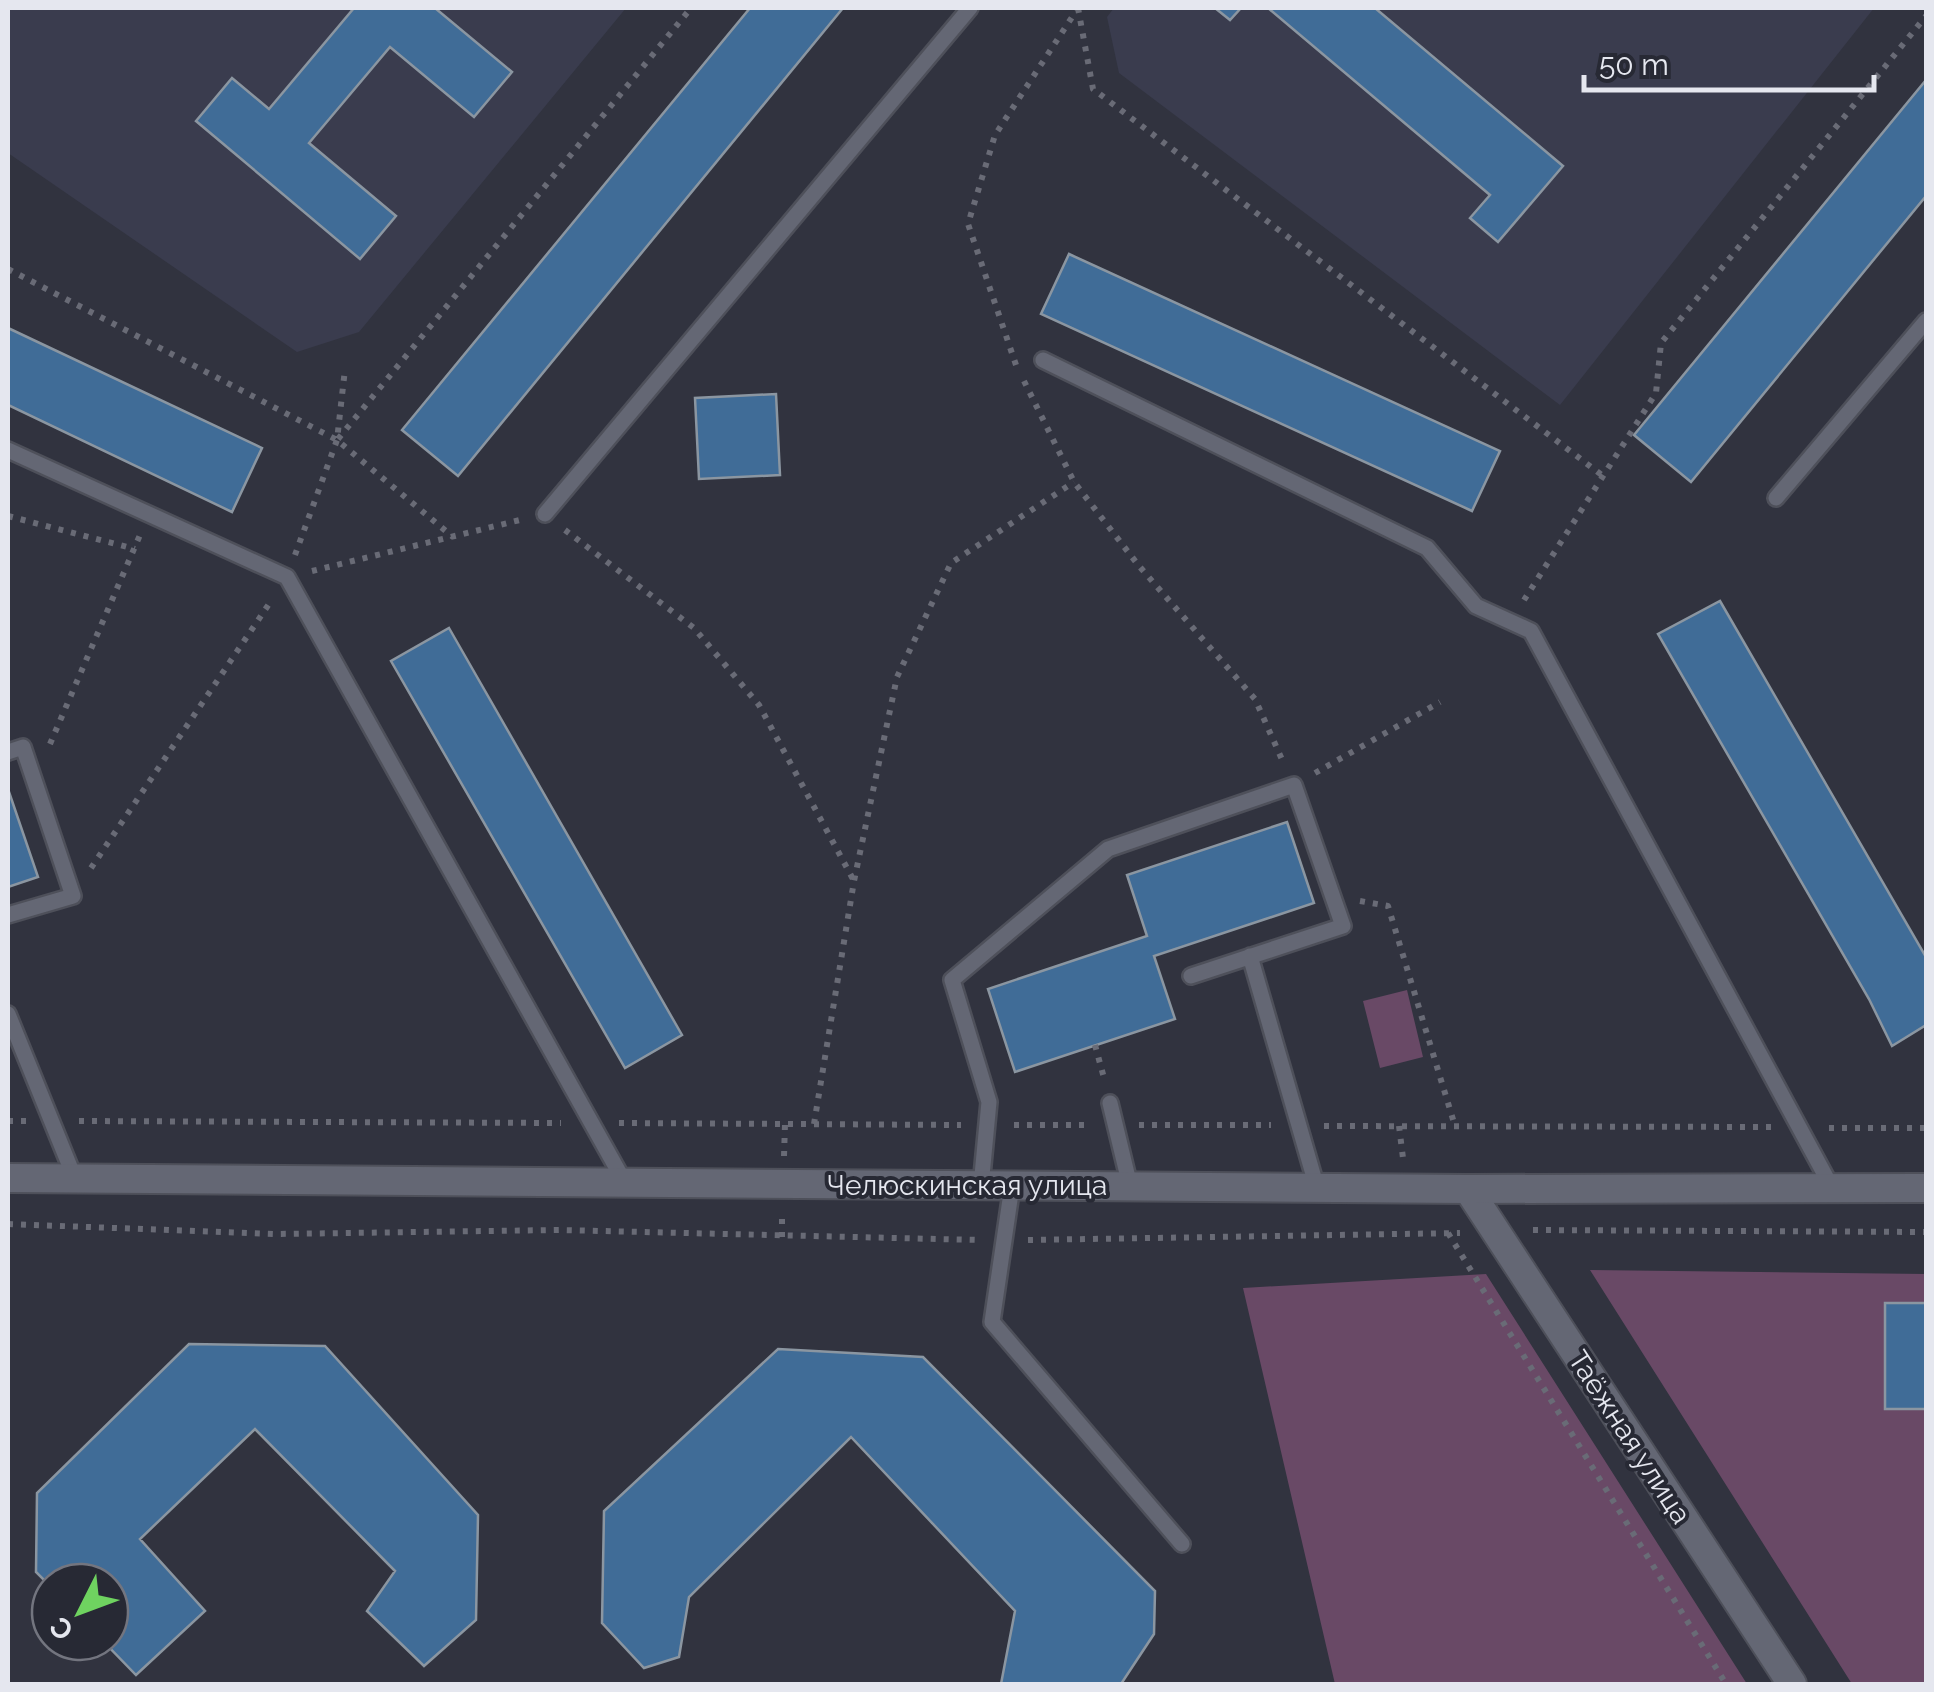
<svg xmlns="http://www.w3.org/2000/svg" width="1934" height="1692" font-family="Raleway,sans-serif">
<rect width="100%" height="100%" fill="#31333f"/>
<path fill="#3a3c4e" d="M8 8H626L359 332 297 352 8 153Z
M1114 8H1874L1560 405 1119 73 1107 17Z"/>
<path fill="#694966" d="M1407 990 1423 1057 1380 1068 1363 1001Z
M1590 1270 1926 1274V1684H1852Z
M1486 1274 1747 1684H1335L1243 1288Z"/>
<path fill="#406c97" stroke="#8b96a1" stroke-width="2.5" d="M354 8H435L512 72 474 117 390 47 309 143 396 216 360 259 196 121 232 78 269 109Z
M750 8H843L458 476 402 430Z
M1215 8H1241L1230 20Z
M1268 8H1375L1563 166 1498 242 1470 218 1490 195Z
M1926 80V196L1691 482 1634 435Z
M1069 254 1500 451 1472 511 1041 314Z
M8 328 262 448 232 512 8 405Z
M776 394 780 475 699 479 695 398Z
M1720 601 1926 957V1025L1892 1046 1869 999 1658 634Z
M449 628 682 1035 625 1068 391 661Z
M8 789 38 877 8 887Z
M1287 822 1314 903 1154 956 1175 1019 1015 1072 988 989 1147 936 1127 875Z
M1885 1303H1926V1409H1885Z
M189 1344 325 1346 478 1515 476 1620 424 1666 367 1611 395 1571 255 1429 140 1539 205 1611 136 1675 104 1642H110V1582H50V1586L36 1572 37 1493Z
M778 1349 923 1357 1155 1591 1154 1634 1121 1684H1001L1015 1611 851 1437 689 1597 679 1657 644 1668 602 1623 604 1511Z"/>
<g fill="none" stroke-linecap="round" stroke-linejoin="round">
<defs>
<path id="service" d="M1043 360 1427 548 1476 606 1531 631 1832 1188
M8 450 287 577 625 1183
M1776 498 1926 321
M545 514 970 8
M8 752 23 747 73 896 8 915
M1250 956 1317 1188
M8 1014 75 1179
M1110 1103 1130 1186
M981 1186 989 1102 952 980 1108 849 1294 785 1343 926 1191 976
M1012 1186 992 1322 1182 1544"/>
<path id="minor" d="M1468 1189 1792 1684"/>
<path id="tertiary" d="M8 1178 1468 1189 1926 1188"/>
</defs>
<use href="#service" stroke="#4e505a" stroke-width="20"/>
<use href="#minor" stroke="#4e505a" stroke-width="32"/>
<use href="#tertiary" stroke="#4e505a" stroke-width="32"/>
<path stroke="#696b76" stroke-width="6" stroke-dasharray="5 8" stroke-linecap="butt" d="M1078 8 1093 89 1603 476
M8 269 337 440 453 537
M1016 365 968 224 995 135 1078 8
M1024 381 1074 482 1139 566 1255 699 1284 764
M338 439 691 8
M8 516 135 549
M565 530 694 628 759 705 854 881
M295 555 337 440 345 369
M312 571 524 519
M1524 600 1656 393 1661 343 1926 16
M50 744 140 535
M1315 773 1440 702
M91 868 271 601
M1360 901 1388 906 1455 1126
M1095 1045 1104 1078
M8 1121H26
M79 1121 561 1123
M619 1123 961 1125
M814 1124 854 881 897 677 951 563 1074 482
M1014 1125H1091
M1139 1125H1271
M1324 1126 1771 1127
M1399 1126 1403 1158
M1829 1128H1926
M784 1156 785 1124
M8 1224 276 1234 559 1230 980 1240
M1533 1230 1926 1232
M1448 1233 1726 1684
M782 1237V1213
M1028 1240 1460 1233"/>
<use href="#service" stroke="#646774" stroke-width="15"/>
<use href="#minor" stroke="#646774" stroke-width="28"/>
<use href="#tertiary" stroke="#646774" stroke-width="28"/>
</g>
<g text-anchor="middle" stroke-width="8" stroke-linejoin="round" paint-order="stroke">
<g font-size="28" fill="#e5e7ef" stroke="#272934">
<text x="967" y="1195">Челюскинская улица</text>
<text transform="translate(1630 1437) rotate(57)" y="10">Таёжная улица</text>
</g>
</g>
<rect width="1934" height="1692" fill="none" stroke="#e5e7ef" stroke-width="20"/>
<g transform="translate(80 1612) rotate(228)"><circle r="48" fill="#272934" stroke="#73757f" stroke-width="2.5"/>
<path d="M0-8L18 38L0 25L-18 38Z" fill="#6fd360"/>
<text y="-15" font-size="28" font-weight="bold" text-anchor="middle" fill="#e5e7ef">С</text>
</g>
<path d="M1584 75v15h290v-15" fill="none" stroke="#e5e7ef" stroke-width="5"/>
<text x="1599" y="75" font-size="30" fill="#e5e7ef" stroke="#272934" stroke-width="8" paint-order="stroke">50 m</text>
</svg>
